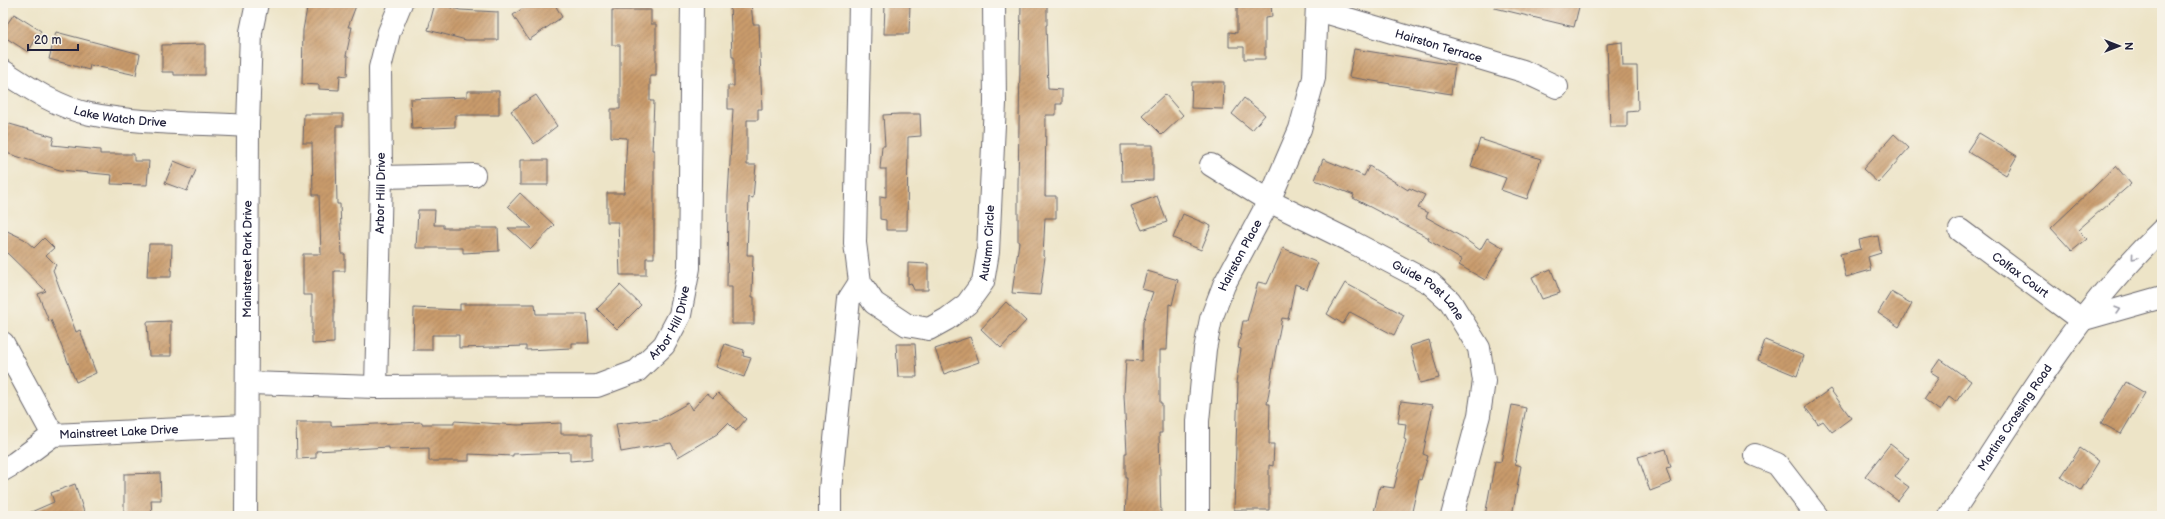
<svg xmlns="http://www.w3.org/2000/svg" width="2165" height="519" font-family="'Balsamiq Sans',sans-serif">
<defs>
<pattern id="building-hatch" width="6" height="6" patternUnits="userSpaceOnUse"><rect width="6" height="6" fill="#c99b6c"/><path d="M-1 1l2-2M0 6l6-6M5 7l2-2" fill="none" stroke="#a37e5a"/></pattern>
</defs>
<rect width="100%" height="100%" fill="#f7f3e8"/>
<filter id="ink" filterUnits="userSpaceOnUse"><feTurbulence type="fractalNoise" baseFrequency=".025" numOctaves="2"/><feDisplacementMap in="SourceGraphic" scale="8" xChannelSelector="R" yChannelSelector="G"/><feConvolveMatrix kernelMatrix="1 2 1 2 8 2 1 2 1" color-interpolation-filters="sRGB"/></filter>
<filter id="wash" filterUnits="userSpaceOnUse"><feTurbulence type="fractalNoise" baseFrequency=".012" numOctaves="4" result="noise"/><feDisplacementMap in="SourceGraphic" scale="16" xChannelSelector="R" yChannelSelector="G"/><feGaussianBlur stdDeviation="0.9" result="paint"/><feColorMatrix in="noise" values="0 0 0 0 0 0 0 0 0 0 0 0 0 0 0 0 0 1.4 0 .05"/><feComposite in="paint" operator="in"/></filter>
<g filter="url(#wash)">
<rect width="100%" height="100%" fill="#ede4c7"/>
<g id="blocks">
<path fill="url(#building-hatch)" d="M308 3H357L348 27H352L346 56H348L347 76 340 75 339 90 319 89V85L302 84 303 30Z
M435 3 460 10 498 12V40H466L428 30Z
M531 3H554L562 17 529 40 513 15Z
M730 3H751L753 24H759L762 109H758V120H747V165H756L753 198 749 197 747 255H753L752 297H754V324H732V287H727L728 196 733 109H728V86H734V57H732Z
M885 3H910L909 34H884Z
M1021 3H1047V25H1046L1048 89 1062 90V104H1056V115H1046L1045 196H1056V218H1045L1043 256 1045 257 1040 295 1012 293 1019 242H1018V185Z
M1237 3H1271L1272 17 1265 18V59H1244V47H1229V32L1237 33Z
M1496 3H1580L1574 27 1495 8Z
M612 10H651V24H656V76H650V101H654L652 150H654V258H646V275H620L618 222H607V193H624L627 138 611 137V109H620V45H612Z
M14 14 41 31 28 52 3 36V30Z
M56 32 140 54 136 75 90 65 89 70 49 59Z
M1622 42 1623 66H1637L1638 111 1627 112V127H1610L1607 44Z
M205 44V75H174V72H162V45Z
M1354 49 1455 65 1451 94 1349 77Z
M1192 82H1224L1223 109 1191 108Z
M467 91H499V115H455V127L412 129 410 99 467 97Z
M1165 94 1183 115 1162 135 1142 115Z
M536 95 557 126 534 144 511 111Z
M1244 98 1265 115 1252 130 1232 114Z
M304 114H343V126H336V154L337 204H340L342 254H345V271H334V343L312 344V295H303V254H321L319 195H313L312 143H303Z
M899 114H920L921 136 908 137 907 230H886V220L880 219V196L886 197V169H880L882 146H885L883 115Z
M3 122 54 137 52 145 100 150V154H134V161H149L147 185 111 184 112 175 60 170 3 152Z
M1979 133 2017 156 2006 175 1967 151Z
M1894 134 1909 148 1878 183 1863 169Z
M1480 139 1541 159 1527 199 1501 190 1506 178 1471 166Z
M1121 145H1153V180L1122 181Z
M1323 159 1364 176 1369 166 1408 190 1409 188 1425 195 1418 208 1428 213 1426 217 1462 237 1480 250 1487 238 1504 248 1485 280 1459 265 1462 260 1428 240 1429 238 1353 198 1354 195 1315 180Z
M520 160H548V185H520Z
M174 161 196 170 187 191 165 183Z
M2116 166 2131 184 2078 230 2087 239 2072 251 2051 228Z
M520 193 554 225 531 249 508 228H532L508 206Z
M1157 196 1167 222 1142 230 1131 206Z
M418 210H435L434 225H443V228H498L499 251 463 253V248H416Z
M1183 214 1211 226 1201 250 1173 238Z
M3 229 24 239 34 248 44 238 54 248 46 255 56 265 53 270 76 332 80 330 96 373 76 382 51 320 49 321 38 294 46 291 3 249Z
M1878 236 1881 253 1868 257 1871 270 1846 277 1840 254 1861 249 1859 240Z
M149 244H172L171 277H147Z
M1283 248 1318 263 1307 289 1295 284 1288 319 1282 318 1275 354 1267 404H1270L1269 444H1274L1273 466 1269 465V510H1234L1238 383H1236L1241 349 1238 348 1243 321H1247L1258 282 1267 284Z
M908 263 928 264V290H914L911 283 908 284Z
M1551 269 1560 293 1542 299 1532 277Z
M1147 271 1178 280 1172 305 1169 304 1167 350H1160V403H1162V433H1159L1161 516H1125L1127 478H1125V453H1127L1124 395 1126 360 1142 361 1143 322 1153 292 1142 289Z
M1345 283 1404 315 1394 335 1350 312 1343 324 1327 314Z
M620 285 641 305 617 329 597 309Z
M1891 292 1912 304 1899 327 1878 313Z
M1006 302 1026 321 1001 348 981 329Z
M460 304H535L536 314H587L589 343H572V348L526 350V346L459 348V335H432V350H413L414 308 460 310Z
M171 321V356H149L147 322Z
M970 337 979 362 944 374 935 349Z
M1429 340 1439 378 1420 383 1410 346Z
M1765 340 1804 356 1797 376 1758 360Z
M725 344 744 350 743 356 751 358 744 377 716 367Z
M896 344H915L917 377H898Z
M1940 359 1971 381 1956 402 1949 397 1940 411 1924 399 1939 377 1931 372Z
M2126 382 2145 393 2121 434 2101 423Z
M1830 389 1851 418 1832 432 1823 421 1818 424 1805 407Z
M707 393 713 398 718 393 746 419 736 431 728 423 717 434 678 457 671 443 621 452 616 424 660 419 688 403 692 410Z
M1401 401 1433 405 1423 454 1428 456 1421 480 1419 479 1411 516H1390L1374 512 1380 486 1394 488 1406 440 1404 439 1406 424 1398 423Z
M1512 405 1526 408 1515 464 1521 466 1512 516H1485L1495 461 1501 462Z
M454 421 518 425 561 423V434H592V459L570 461V452L513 454V456L469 454V461H429V448L389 449V447L316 451V458L297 459 296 422H331V426L422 422V424H454Z
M1890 444 1909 459 1895 477 1909 487 1898 501 1865 476Z
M2080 448 2099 461 2081 490 2061 477Z
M1666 449 1671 467 1666 468 1671 483 1650 491 1638 457Z
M160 473 161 500H151L152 516H124V474Z
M75 484 84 512 73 516H22L54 502 51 493Z"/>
</g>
</g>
<g filter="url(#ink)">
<use href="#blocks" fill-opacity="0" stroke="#69666c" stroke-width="1"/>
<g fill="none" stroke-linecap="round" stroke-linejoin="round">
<defs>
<g id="minor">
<path id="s1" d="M860 3 855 243 860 282 874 303 907 325 929 329 947 319 967 304 983 282 988 252 995 103 994 3"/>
<path id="s2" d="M1318 10 1523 71 1557 87"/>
<path id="s3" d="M3 71C29 88 59 108 90 114 138 124 199 123 248 126"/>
<path id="s4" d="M1211 165 1269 201 1354 243 1430 283 1450 301 1479 348 1484 381 1479 415 1452 516"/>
<path d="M381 177 474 175"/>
<path id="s5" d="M1960 230 2081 320"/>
<path d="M2081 320 2162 297"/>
<path d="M3 343 53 435"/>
<path id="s6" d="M247 383 376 387 597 386 637 371 664 345 680 315 689 268 692 3"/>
<path id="s7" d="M376 387 381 177 380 68 389 32 401 3"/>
<path d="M1755 455 1777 464 1817 516"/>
<path id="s8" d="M3 470 15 463 53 435 246 426"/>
<path id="s9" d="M246 516 248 126 251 32 257 3"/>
<path d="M830 516V490L849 299 860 282"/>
<path id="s10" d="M1198 516V421L1205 349 1211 319 1224 285 1269 201 1300 129 1314 78 1317 3"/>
<path id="s11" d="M1950 516C2016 418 2076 311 2162 230"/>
</g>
</defs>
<use href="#minor" stroke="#69666c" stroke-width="24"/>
<use href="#minor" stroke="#fff" stroke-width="22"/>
</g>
<defs><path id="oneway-chevron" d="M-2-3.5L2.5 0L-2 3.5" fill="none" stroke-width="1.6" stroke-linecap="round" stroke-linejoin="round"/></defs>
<g stroke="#9c9ca7">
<use href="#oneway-chevron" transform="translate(2134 257) rotate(130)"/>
<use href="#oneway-chevron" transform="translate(2118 310) rotate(-16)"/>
</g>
</g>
<g text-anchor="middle" stroke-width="3" stroke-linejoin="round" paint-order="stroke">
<g font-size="12" fill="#22223b" stroke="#f7f3e8">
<text dy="4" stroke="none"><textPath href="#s2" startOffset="126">Hairston Terrace</textPath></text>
<text dy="4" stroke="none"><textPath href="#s3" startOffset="128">Lake Watch Drive</textPath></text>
<text dy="4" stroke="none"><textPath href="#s7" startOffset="194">Arbor Hill Drive</textPath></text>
<text dy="4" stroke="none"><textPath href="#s1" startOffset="479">Autumn Circle</textPath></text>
<text dy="4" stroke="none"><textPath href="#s10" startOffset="268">Hairston Place</textPath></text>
<text dy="4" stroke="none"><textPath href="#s9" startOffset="257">Mainstreet Park Drive</textPath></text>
<text dy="4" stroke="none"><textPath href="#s5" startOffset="75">Colfax Court</textPath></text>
<text dy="4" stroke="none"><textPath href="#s4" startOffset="252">Guide Post Lane</textPath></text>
<text dy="4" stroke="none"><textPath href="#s6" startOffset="453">Arbor Hill Drive</textPath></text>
<text dy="4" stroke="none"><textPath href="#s11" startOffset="118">Martins Crossing Road</textPath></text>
<text dy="4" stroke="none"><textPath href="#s8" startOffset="127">Mainstreet Lake Drive</textPath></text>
</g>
</g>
<rect width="2165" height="519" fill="none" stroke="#f7f3e8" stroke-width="16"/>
<g transform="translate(2119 46) rotate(90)" stroke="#f7f3e8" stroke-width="3" paint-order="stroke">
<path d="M0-3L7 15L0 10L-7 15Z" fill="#22223b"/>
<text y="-6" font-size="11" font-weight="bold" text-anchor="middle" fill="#22223b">N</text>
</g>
<path d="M28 44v6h50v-6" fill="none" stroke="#22223b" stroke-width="2"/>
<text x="34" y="44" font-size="12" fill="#22223b" stroke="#f7f3e8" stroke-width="3" paint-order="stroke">20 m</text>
</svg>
